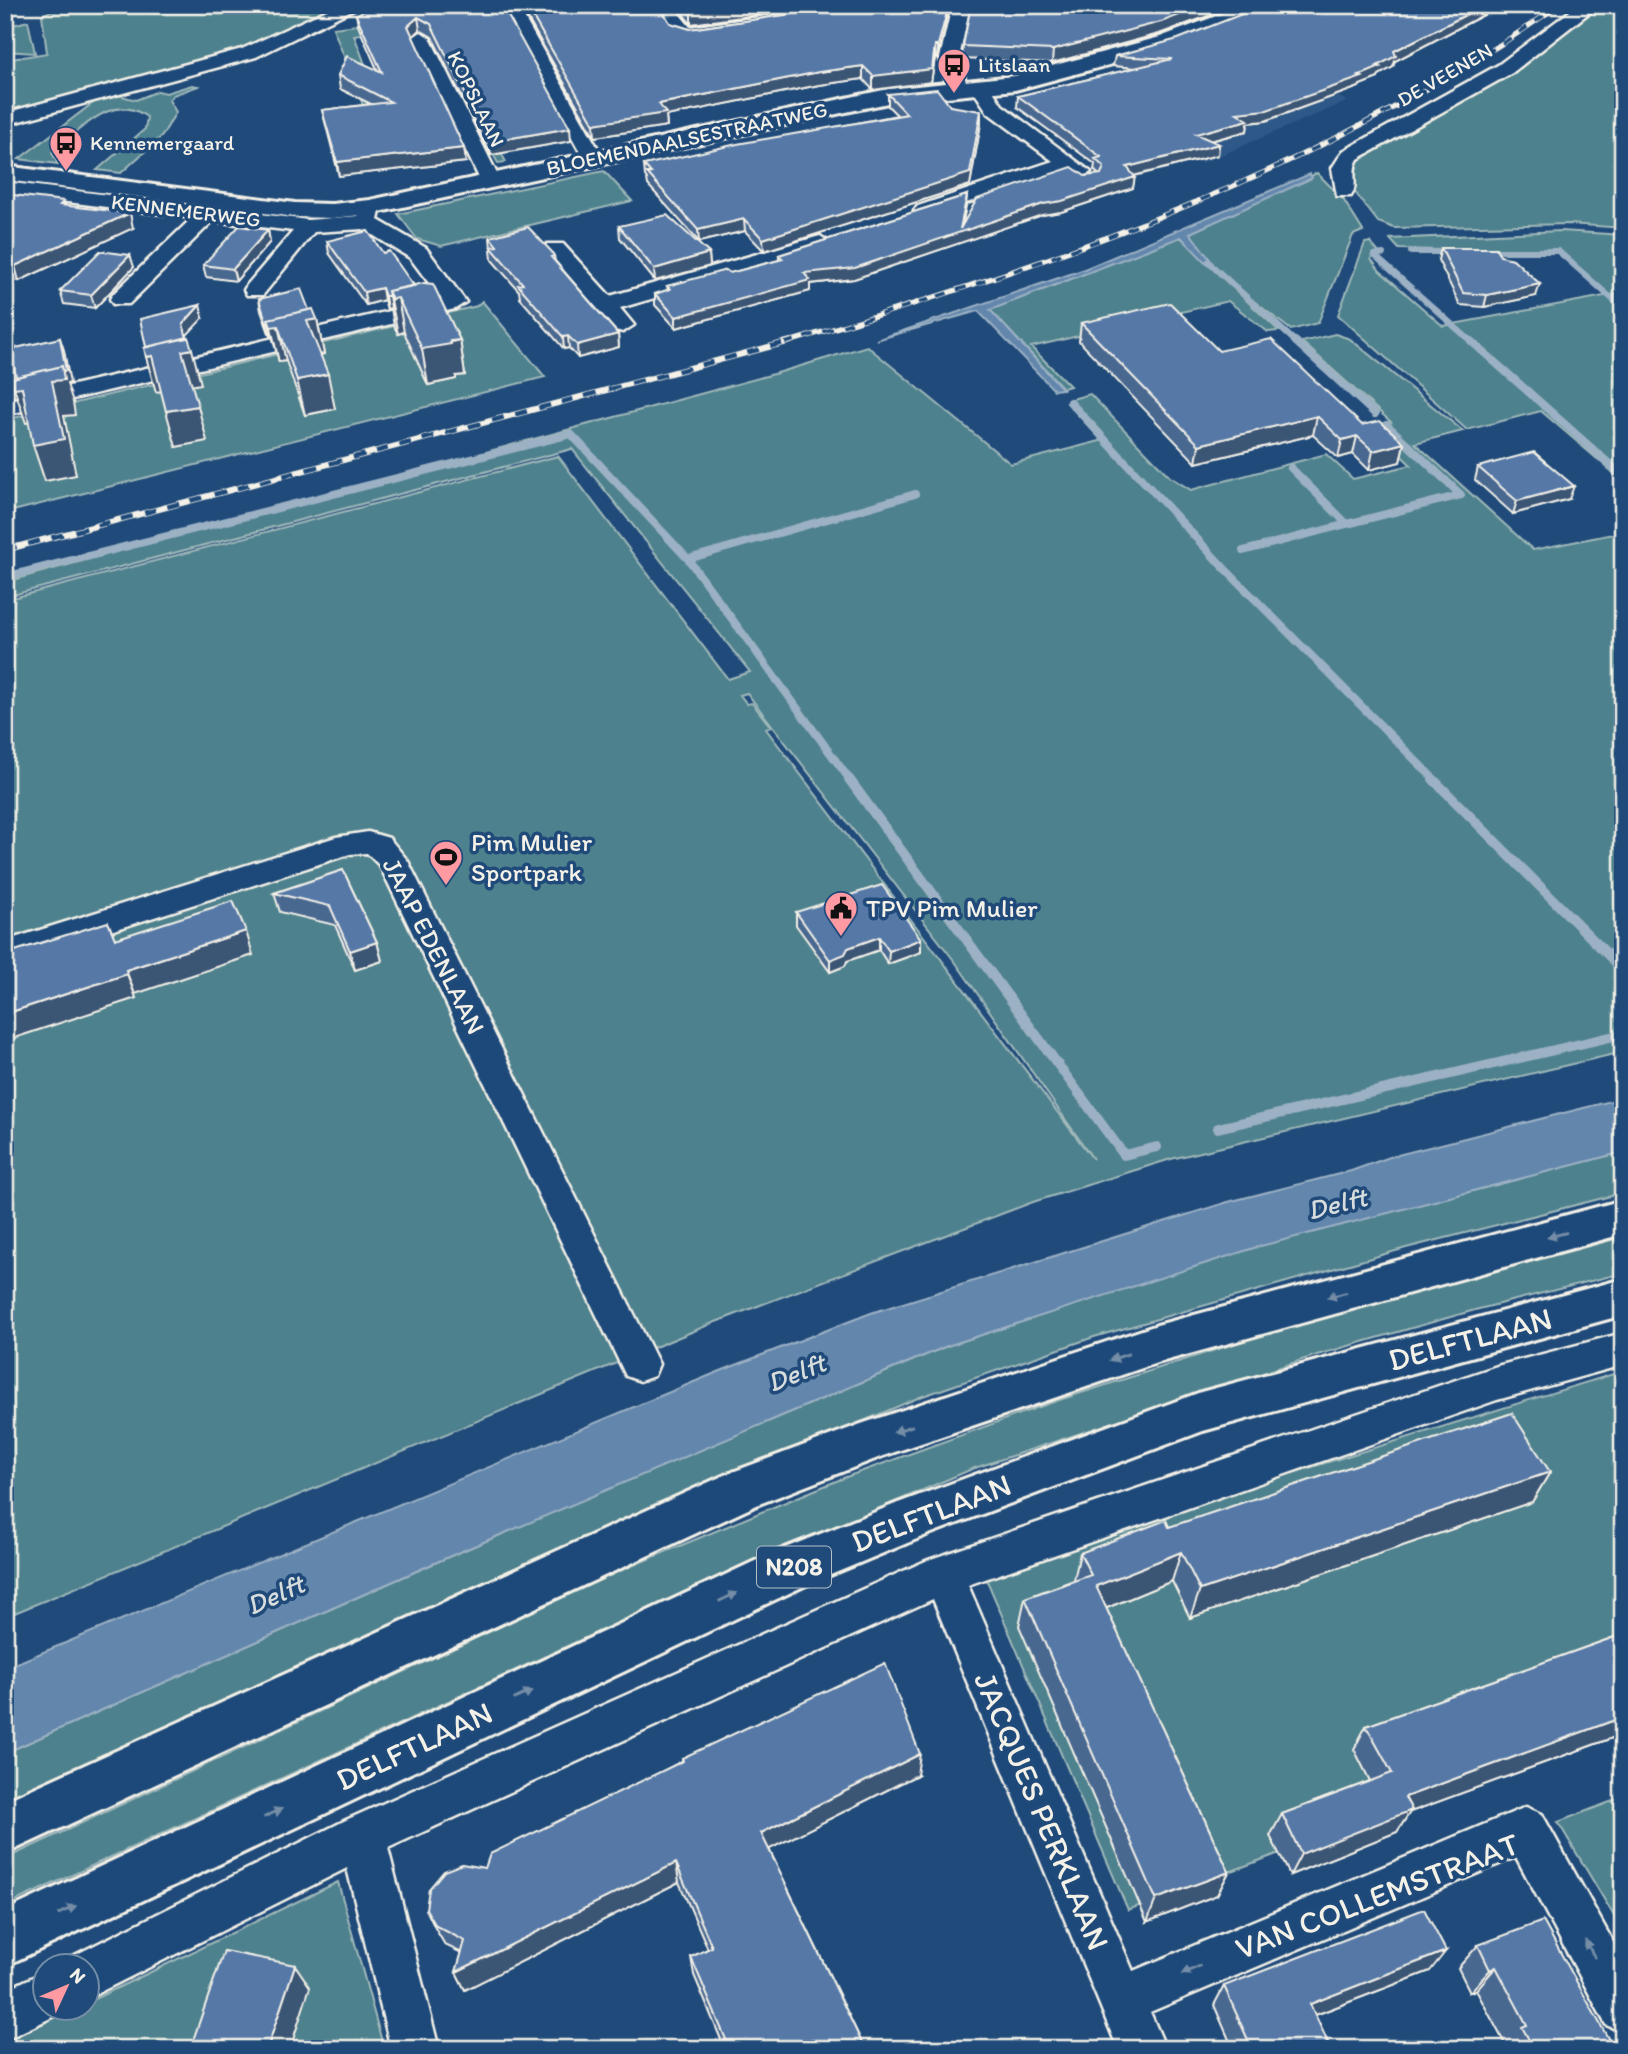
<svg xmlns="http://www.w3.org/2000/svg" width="1628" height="2054" font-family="Itim,sans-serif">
<rect width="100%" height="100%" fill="#1f4a7a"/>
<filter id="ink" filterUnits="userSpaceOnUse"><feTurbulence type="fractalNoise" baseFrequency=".0143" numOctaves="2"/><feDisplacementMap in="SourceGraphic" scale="14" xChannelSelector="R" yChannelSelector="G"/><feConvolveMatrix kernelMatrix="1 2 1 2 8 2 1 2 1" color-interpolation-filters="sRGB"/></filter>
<g filter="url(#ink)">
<path fill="#2f5888" d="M1291 73 1348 101 1202 163 1138 120Z"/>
<path fill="#4e818d" stroke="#a1b9ba" stroke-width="2" fill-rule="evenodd" d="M64 5H344L245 49 5 112V60L47 53 42 15Z
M1602 5H1623V228L1569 224 1394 228 1378 222 1344 178 1354 158 1515 66Z
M427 16 506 162 498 163 420 27 415 26 354 35 391 133 380 149 333 28Z
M28 21 35 53 5 51V27Z
M192 85 198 86 173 95 169 100 176 112 162 136 121 173 97 170 145 129 147 117C114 92 84 127 58 146L52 153 58 164 19 159 97 100 118 95 136 100 158 91 166 93Z
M604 171 632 201 441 246 417 239 398 214Z
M1317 173 1343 199 1363 231 1353 235 1318 323 1291 330 1214 270 1279 331 1268 332 1228 301 1031 347 1070 386 1063 388 990 310 1180 237 1211 262 1190 233Z
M1561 231 1623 235V481L1541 411 1467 430 1338 315 1365 243 1370 242 1380 254 1371 259 1380 271 1443 326 1610 295 1559 253 1399 249 1390 239Z
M482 301 545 377 5 513V420L477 306Z
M1335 334 1350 339 1463 431 1415 443 1533 550 1623 532V1052L1171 1159 1033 1202 713 1323 5 1617V600L558 456 728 679 750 672 572 449 5 597V582L774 374 867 346 1011 464 1104 440 1068 400 1090 394 1170 477 1191 490 1326 454 1353 479 1411 465 1371 427 1391 422 1302 342ZM747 693 956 963 1093 1159 766 729 771 727 752 703 747 704 740 695Z
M1623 1152V1193L1406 1248 1094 1337 920 1397 517 1568 5 1800V1753L455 1554 947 1346 1257 1246Z
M1623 1237V1273L1475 1310 1317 1355 972 1469 693 1588 5 1906V1859L617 1572 846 1477 1053 1402 1293 1325Z
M1623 1371V1710L1522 1762 1128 1910 982 1569Z
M1623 1797V1931L1558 1822Z
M338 1882 384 2049H5V2041L74 2009 88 2008V2002Z"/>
<path fill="#6286ac" stroke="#9cb1c4" stroke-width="2" d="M1310 174 1312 178 1190 233 1212 262H1205L1181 237 990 310 1063 389 1054 390 978 311 876 340 1082 270Z
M1623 1098V1152L1257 1247 947 1346 455 1554 5 1753V1668L718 1372 871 1313 1228 1202 1351 1171 1390 1157Z"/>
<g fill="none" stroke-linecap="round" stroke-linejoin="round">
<path stroke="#9cb1c4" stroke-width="6" d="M1487 251H1558L1610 297 1623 295
M1411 252H1451
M1383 254 1374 255 1473 343
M1208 262 1297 343
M1610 297 1623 307"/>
<path stroke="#9cb1c4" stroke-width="8" d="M1295 341 1375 414
M1471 341 1623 476
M1070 402 1225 569 1435 780
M1347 524 1461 495 1387 425
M1243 551 1347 524 1291 468
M5 577 571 434 688 559
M850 780 688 559 915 494"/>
<path stroke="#9cb1c4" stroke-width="10" d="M849 779 1124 1155 1157 1147
M1433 779 1623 970
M1218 1128 1623 1034"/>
<defs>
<path id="street" d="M338 5H362L256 57 5 125V113L242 49Z
M499 5H517L604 159 601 163 594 165 584 159Z
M654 5H672L690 27 788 13 783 5H801L808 15 792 24 690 39 673 35Z
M952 5H970L959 58 968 89 958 95 948 89 940 58Z
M1578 5H1599L1512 73 1358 159C1350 172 1359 185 1351 196H1337L1332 168 1343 151 1498 65Z
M421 32 430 38 500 180 497 184 490 186 480 180 412 38Z
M981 81 988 83 1002 105 1091 172 1081 178 1066 171 932 214H918L914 210 918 206 1053 161 988 113 971 87Z
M5 182 308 220 358 216 363 203H377L381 207 378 220 426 248 466 302 455 309 5 415V401L441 299 410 258 363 229 314 232 263 295H247L244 290 247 285 293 231 213 221 129 304H113L110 299 113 294 192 218 5 194Z
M820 236 831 243 828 248 620 308 634 325 623 332 615 330 544 249 547 244H563L610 296Z
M368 832 389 838 408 861 659 1364 654 1376 640 1381 626 1376 380 866 367 853 350 854 5 965V941L336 837Z
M1623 1333V1365L1497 1400 968 1585 1133 1971 1526 1807 1542 1814 1623 1960V2032L1606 2025 1516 1857 1150 2012 1166 2049H1118L933 1599 388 1848 439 2049H391L347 1868 88 1998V1966H68L71 1957 346 1820 928 1560 1497 1366Z
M46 1971V2008H64L63 2012 5 2040V1990Z"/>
<path id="secondary" d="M1246 5H1276L1273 9 1176 47 1015 90 888 103 370 214 332 218 295 217 5 180V166L295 203 332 204 370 200 888 89 1014 76 1160 37Z"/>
<path id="primary" d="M1623 1200V1234L1157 1363 883 1456 759 1504 5 1854V1801L727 1474 861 1424 1157 1325Z
M1623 1279V1315L1203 1431 929 1534 804 1586 5 1966V1911L770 1554 898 1503 1201 1392Z"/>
</defs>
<use href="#street" stroke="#f4f1e8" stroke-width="5"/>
<use href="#secondary" stroke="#f4f1e8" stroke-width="6"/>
<use href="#primary" stroke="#f4f1e8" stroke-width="6"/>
<use href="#street" fill="#1f4a7a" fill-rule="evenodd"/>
<use href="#secondary" fill="#1f4a7a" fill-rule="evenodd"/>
<use href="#primary" fill="#1f4a7a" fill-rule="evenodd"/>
<defs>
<path id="rail-far1" d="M785 343C1055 264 1328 169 1559 5"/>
<path id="rail" d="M5 550 791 341"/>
</defs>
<use href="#rail-far1" stroke="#f4f1e8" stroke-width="5"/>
<use href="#rail" stroke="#f4f1e8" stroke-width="6"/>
<use href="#rail-far1" stroke="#1f4a7a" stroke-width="3.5" stroke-dasharray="10" stroke-linecap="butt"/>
<use href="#rail" stroke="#1f4a7a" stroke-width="4.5" stroke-dasharray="12" stroke-linecap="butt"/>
</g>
<path fill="#486790" stroke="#f4f1e8" stroke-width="2" d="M502 5 571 141 491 155 432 37 420 30 412 36 466 162 339 176 322 110 371 104 340 89 338 75 377 69 359 28 356 15Z
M520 5H659L670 23 690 29 792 14 805 6 804 5H951L937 58H935L931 82 873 90 863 79 819 85 666 116 667 126 595 137Z
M676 5H784V11L691 24Z
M1312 5H1496L1495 9 1395 61 1393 67 1379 75 1378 78 1360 85 1359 87 1265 121 1248 123 1247 131 1211 141 1219 144 1218 155 1134 176 1133 188 1061 212 1042 215 854 279 810 284V291L676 328 655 305V294L668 290 667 286 730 273 779 260V255L967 195 962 226 1085 176 1099 175 1094 170 1095 164 1017 107 1018 96 1136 68 1113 66 1115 56 1292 14Z
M1159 34 1052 63 962 59 963 46Z
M888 94 950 106 981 123 970 185 764 251 745 231 699 242 648 185 647 179 645 176 644 165 897 115 888 106Z
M5 194 65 205 133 228 19 281 5 279Z
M619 226 709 253 710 266 655 281 620 238Z
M268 230 270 242 236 281 206 277 203 265Z
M490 237 554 256 555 261 618 334 619 347 578 358 569 348 564 349 520 298 519 291 492 260Z
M327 241 383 253 414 285 460 340 465 375 456 376V379L428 385 404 332 398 334 394 326 391 308 387 309 384 300 366 305 329 253Z
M1441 248 1500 256 1536 296 1484 307 1460 305 1438 260Z
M134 267 95 308 64 304 60 291Z
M259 299 309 310 317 319 324 354 320 355 335 409 305 415 286 361 279 362 272 336H270L261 311Z
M1081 323 1219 351 1362 425 1404 443 1400 462 1369 470 1353 454 1338 458 1313 435 1196 463 1079 341Z
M1478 467 1569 499 1513 514 1475 480Z
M343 870 377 942 382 961 355 970 335 925 280 912 274 893Z
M796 912 921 939V952L888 964 879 950 847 961 845 966 830 972 796 925Z
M1550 1472 1532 1502 1190 1618 1172 1581 1106 1608 1229 1872 1217 1895 1147 1922 1019 1626 1025 1598 1074 1580 1080 1553 1169 1527Z
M1623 1634V1734L1410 1812 1397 1832 1290 1875 1270 1836 1282 1814 1370 1781 1354 1749 1366 1726Z
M682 1758 917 1775 769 1849 865 2049H725L694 1975 691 1957 708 1949 679 1882 465 1990 456 1972 462 1953 445 1945 435 1928 426 1909 485 1868 682 1761Z
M1478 1945 1614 2049H1502L1501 2048 1505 2044 1476 1990 1470 1992 1458 1968Z
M1430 1971 1315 2015 1331 2049H1233L1214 2005 1224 1986Z"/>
<path fill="#3b5475" stroke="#f4f1e8" stroke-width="2" d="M733 5H784V11L691 24V11Z
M949 5H951L937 58 938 45Z
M1205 5H1238L1159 34 1052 63 1053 50Z
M1485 5H1496L1495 9 1395 61 1393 67 1379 75 1378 78 1360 85 1359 87 1265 121 1248 123 1247 131 1195 145 1196 134 1237 113 1359 76 1377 66 1394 51Z
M418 17 420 30 410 39 408 26Z
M935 45V58L931 82 873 90V76Z
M863 66V79L819 85 666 116 667 126 595 137 594 124 659 104 819 72Z
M981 111V123L970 185 764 251 763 239Z
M570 128 571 141 491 155 489 142Z
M1219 144 1218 155 1125 178 1127 167Z
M464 148 466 162 339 176 337 162Z
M1135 177 1133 188 1061 212 1042 215 854 279 810 284V291L676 328V317L804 273 967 195 966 206 961 232 1043 204Z
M130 213 133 228 19 281 15 266Z
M744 219 745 231 699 242 698 230Z
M268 230 270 242 236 281 233 269Z
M709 253 710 266 655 281 654 269Z
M130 255 134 267 95 308 91 295Z
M1540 284 1536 296 1484 307 1487 295Z
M382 288 384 300 366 305 364 292Z
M390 295 398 298 404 332 398 334Z
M385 296H389L391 308 387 309Z
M200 305 203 318 186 336 183 324Z
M311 314 312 320 317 319 324 354 315 356 309 327 281 334 278 326 286 361 279 362 270 323Z
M269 323 272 336H270L267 324Z
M618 334 619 347 578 358 577 345Z
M568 336 569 348 564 349 563 337Z
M60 338 64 350 70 383 67 384 73 402 75 415 64 416 76 475 45 481 33 445 34 422 26 423 14 388Z
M460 340 465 375 456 376V379L428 385 422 349Z
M192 349 201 384 156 392 146 357Z
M328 374 335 409 305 415 297 380Z
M198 406 207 441 176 447 166 411Z
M1317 416 1313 435 1196 463 1199 445Z
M1357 436 1353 454 1338 458 1342 440Z
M1404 443 1400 462 1369 470 1373 451Z
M1574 486 1569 499 1513 514 1517 501Z
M246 931 253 955 135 994 126 970Z
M879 937V950L847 961 845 966 830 972V960L848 948Z
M921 939V952L888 964 889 951Z
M377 942 382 961 355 970 350 951Z
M127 974 136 998 5 1041V1014Z
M1550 1472 1532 1502 1190 1618 1200 1590Z
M1181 1552 1172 1581 1090 1615 1096 1586Z
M1623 1717V1734L1410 1812 1397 1832 1290 1875 1301 1854 1405 1797Z
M920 1754 917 1775 762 1853 761 1833Z
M676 1863 679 1882 465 1990 456 1972Z
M1229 1872 1217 1895 1147 1922 1156 1899Z
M1446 1951 1430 1971 1297 2022 1310 2004Z
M295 1965 310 1987 290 2049H267Z
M1496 1967 1476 1990 1470 1992 1490 1970Z"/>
<path fill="#5478a7" stroke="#f4f1e8" stroke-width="2" d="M374 5H502L570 128 489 142 431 24 418 17 408 26 464 148 337 162 322 110 391 102 338 75 347 56 382 72 356 15Z
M526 5H659L670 23 690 29 792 14 806 5H949L938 45H935L932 69 873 76 863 66 819 72 659 104 666 113 594 124Z
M685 5H733L691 11Z
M971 5H1205L1161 22 1053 50 963 46Z
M1265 5H1272L1292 14 1312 5H1485L1394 51 1396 56 1377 66 1380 67 1359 76 1362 77 1267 110 1237 113 1248 120 1196 134 1219 144 1127 167 1135 177 1062 201 1043 204 855 268 804 273 810 280 676 317 655 294 670 289 667 286 726 270 730 273 783 259 779 255 967 195 960 229 977 199 1072 167 1085 176 1101 174 1104 167 1095 159 1101 157 1018 96 1172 59 1115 56 1178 39Z
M937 89 950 106 981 111 970 173 763 239 744 219 698 230 647 173H651L644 165 737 144 907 114 888 94Z
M5 194 64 201 60 205 130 213 15 266 5 265Z
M667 215 709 253 654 269 619 226Z
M239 226 268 230 233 269 203 265Z
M528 227 552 252 554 256 551 257 618 334 577 345 568 336 563 337 518 285 523 284 491 247 497 246 490 237Z
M368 231 383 253 389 251 414 286 388 291 389 296H385L382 288 364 292 327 241Z
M1441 248H1496L1500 256 1513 259 1540 284 1487 295 1463 293Z
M100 251 130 255 91 295 60 291Z
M424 283 433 284 460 340 450 341 451 344 422 349 398 298 392 299 388 291Z
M301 289 309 310 268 319 269 323 267 324 259 299Z
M1170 303 1219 351 1271 339 1362 425 1380 421 1404 443 1373 451 1357 436 1342 440 1317 416 1199 445 1081 323Z
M200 305 183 324 187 338 146 347 140 319Z
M313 309 317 319 307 321 328 374 297 380 278 326 271 327 268 319Z
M188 337 192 349 182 351 198 406 166 411 152 356 146 357 144 348Z
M60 338 66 371H63L62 366 16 377 11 349Z
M62 366 64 380 52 381 64 439 33 445 22 387 14 388 13 378Z
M1534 452 1574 486 1517 501 1478 467Z
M343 870 377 942 350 951 330 906 274 893Z
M882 885 921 939 889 951 879 937 848 948 845 954 830 960 796 912Z
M233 901 246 931 126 970 127 974 5 1014V954L108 922 115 939Z
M1512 1413 1550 1472 1200 1590 1181 1552 1096 1586 1229 1872 1156 1899 1025 1598 1091 1575 1080 1553 1166 1520 1169 1527Z
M1623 1634V1717L1405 1797 1412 1810 1301 1854 1282 1814 1392 1773 1366 1726Z
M885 1663 920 1754 761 1833 865 2049H730L691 1957 712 1947 676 1863 456 1972 465 1941 436 1926 426 1909 429 1889 444 1871 462 1864 485 1868 490 1854 683 1761 682 1758Z
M1424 1909 1446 1951 1310 2004 1331 2049H1252L1224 1986Z
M1543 1921 1614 2049H1534L1522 2027 1527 2025 1496 1967 1490 1970 1478 1945Z
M224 1951 295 1965 267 2049H190Z"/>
<defs><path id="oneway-solid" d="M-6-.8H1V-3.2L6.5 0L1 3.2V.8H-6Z" transform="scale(1.75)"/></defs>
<g fill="#748da6">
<use href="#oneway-solid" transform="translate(1557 1235) rotate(165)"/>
<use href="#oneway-solid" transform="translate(1337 1295) rotate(165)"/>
<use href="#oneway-solid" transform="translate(1119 1357) rotate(161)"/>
<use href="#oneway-solid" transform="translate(903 1429) rotate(161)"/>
<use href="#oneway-solid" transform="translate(728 1597) rotate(-25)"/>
<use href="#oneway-solid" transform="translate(523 1695) rotate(-25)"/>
<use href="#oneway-solid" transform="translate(273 1813) rotate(-25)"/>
<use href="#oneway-solid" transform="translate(67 1910) rotate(-25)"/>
<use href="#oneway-solid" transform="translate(1590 1949) rotate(-119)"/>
<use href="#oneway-solid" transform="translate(1191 1970) rotate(156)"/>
</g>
</g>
<defs>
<symbol id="bus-pin" viewBox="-11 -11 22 30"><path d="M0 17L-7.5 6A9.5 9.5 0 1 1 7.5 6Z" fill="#ff9aa2" stroke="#1f4a7a"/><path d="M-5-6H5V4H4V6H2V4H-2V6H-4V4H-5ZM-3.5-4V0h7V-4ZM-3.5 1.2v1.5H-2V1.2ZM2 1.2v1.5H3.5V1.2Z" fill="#111"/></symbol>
<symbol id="stadium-pin" viewBox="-11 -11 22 30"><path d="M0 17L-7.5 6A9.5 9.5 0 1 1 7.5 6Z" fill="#ff9aa2" stroke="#1f4a7a"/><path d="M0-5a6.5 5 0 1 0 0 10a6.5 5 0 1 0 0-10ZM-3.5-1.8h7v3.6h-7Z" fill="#111"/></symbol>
<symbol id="civic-pin" viewBox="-11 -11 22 30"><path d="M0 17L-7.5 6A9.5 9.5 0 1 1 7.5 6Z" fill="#ff9aa2" stroke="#1f4a7a"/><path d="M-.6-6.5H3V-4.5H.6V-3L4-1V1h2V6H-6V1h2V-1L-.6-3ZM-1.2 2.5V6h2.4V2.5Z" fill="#111"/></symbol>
</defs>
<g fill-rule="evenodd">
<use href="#bus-pin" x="935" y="46" width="38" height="52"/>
<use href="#bus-pin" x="47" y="124" width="38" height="52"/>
<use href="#stadium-pin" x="427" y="838" width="38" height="52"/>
<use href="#civic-pin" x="822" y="889" width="38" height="52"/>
</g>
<g text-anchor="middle" stroke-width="7" stroke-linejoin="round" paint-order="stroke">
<g font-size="21" fill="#f4f1e8" stroke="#1f4a7a" text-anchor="start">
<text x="978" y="72">Litslaan</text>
<text x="90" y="150">Kennemergaard</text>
</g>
<g font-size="21" fill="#f4f1e8" stroke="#1f4a7a">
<text transform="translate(1445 75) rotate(-30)" y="7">DE VEENEN</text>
<text transform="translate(476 99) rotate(64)" y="7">KOPSLAAN</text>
<text transform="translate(687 139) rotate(-12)" y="7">BLOEMENDAALSESTRAATWEG</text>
<text transform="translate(186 211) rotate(7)" y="7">KENNEMERWEG</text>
</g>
<rect fill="#1f4a7a" stroke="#b4bfc7" stroke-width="2" x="757" y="1546.5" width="74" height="41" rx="5"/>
<g font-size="24" font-weight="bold" fill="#f4f1e8">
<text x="794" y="1575">N208</text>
</g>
<g font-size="26" fill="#f4f1e8" stroke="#1f4a7a" text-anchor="start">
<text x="471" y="851">Pim Mulier<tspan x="471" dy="30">Sportpark</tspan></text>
<text x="866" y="917">TPV Pim Mulier</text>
</g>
<g font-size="26" fill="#f4f1e8" stroke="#1f4a7a">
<text transform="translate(434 946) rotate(63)" y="9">JAAP EDENLAAN</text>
</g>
<g font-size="28" font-style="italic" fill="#d7dcdc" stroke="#1f4a7a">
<text transform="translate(1337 1203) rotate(-14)" y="10">Delft</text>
<text transform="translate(796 1372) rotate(-22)" y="10">Delft</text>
<text transform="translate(275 1594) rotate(-24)" y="10">Delft</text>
</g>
<g font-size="32" fill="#f4f1e8" stroke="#1f4a7a">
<text transform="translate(1470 1339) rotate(-15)" y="11">DELFTLAAN</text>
<text transform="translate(931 1513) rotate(-21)" y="11">DELFTLAAN</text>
<text transform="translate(414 1746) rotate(-25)" y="11">DELFTLAAN</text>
<text transform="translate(1042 1811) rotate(67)" y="11">JACQUES PERKLAAN</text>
<text transform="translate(1377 1896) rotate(-21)" y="11">VAN COLLEMSTRAAT</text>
</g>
</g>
<rect width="1628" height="2054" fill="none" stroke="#1f4a7a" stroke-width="28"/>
<rect x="14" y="14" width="1600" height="2026" fill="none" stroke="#f4f1e8" stroke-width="2.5" filter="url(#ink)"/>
<g transform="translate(66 1987) rotate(46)"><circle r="33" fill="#1f4a7a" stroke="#748da6" stroke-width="2"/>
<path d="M0-5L12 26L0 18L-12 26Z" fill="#ff9aa2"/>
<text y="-10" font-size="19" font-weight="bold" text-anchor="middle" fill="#f4f1e8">N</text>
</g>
</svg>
